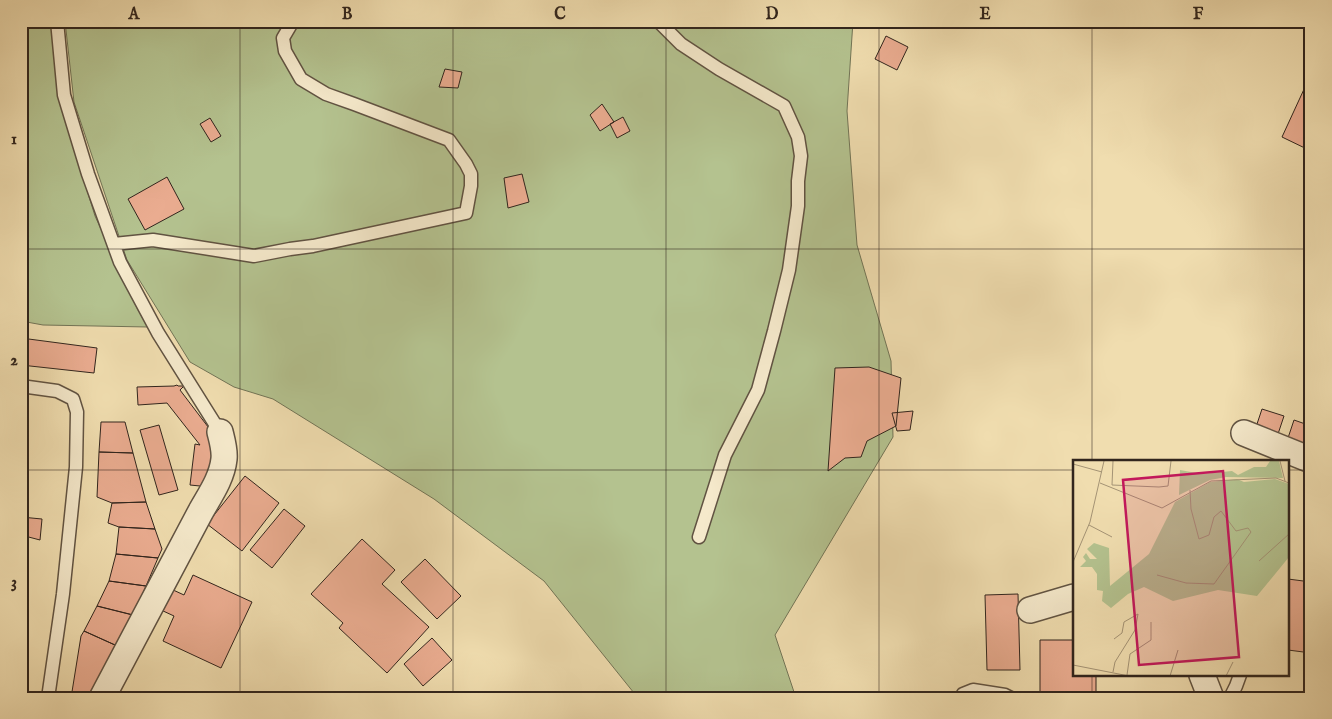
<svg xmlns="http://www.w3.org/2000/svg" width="1332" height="719" font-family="'IM FELL English',serif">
<rect width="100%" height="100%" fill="#f0ddaf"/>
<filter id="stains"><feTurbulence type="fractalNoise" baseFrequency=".004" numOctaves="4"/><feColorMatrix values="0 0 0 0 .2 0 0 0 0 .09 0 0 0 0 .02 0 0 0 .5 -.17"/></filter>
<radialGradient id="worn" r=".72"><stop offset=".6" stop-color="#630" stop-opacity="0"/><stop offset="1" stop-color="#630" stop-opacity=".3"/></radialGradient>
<path fill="#b4c28f" stroke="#727456" d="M21 21H51L59 99 95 216 138 310 148 327 43 325 21 321Z
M65 21H853L847 111 857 245 891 361 893 437 775 635 796 698H638L544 581 434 499 273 399 234 387 190 362 127 260 74 102Z"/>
<path fill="#eaac90" stroke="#31251d" d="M886 36 908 47 897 70 875 59Z
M445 69 462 72 458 88 439 87Z
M1311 74V151L1282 137Z
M602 104 614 122 600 131 590 115Z
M623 117 630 131 617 138 610 124Z
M210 118 221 136 211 142 200 124Z
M522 174 529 202 508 208 504 178Z
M167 177 184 209 145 230 128 199Z
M21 338 97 348 94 373 21 365Z
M869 367 901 378 896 426 867 441 861 457 845 458 828 471 835 368Z
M177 385 178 386H184L180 390 218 440 210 487 190 485 195 444 200 445 167 403 138 405 137 387 174 386Z
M21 408 28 409 21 456Z
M1262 409 1284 416 1277 437 1255 430Z
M913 411 910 430 897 431 892 413Z
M1294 420 1311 426V453L1286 444Z
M101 422H125L133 453 99 452Z
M159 425 178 490 159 495 140 430Z
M99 452 133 453 146 502 112 503 97 497Z
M245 476 279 503 242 551 207 524Z
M146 502 155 529 119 527 108 523 112 503Z
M284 509 305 526 272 568 250 550Z
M21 517 42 519 40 540 21 535Z
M119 527 155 529 162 549 158 558 116 554Z
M362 539 395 570 382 584 429 627 387 673 339 628 343 623 311 594Z
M116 554 158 558 146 586 109 581Z
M425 559 461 596 437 619 401 582Z
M193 575 252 602 221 668 163 641 174 616 161 610 171 589 184 595Z
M1288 579 1311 582V653L1288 650Z
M109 581 146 586 133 615 97 606Z
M1018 594 1020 670H987L985 595Z
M97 606 133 615 125 634 115 645 84 631Z
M84 631 115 645 98 698H71L81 636Z
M432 638 452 660 423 686 404 664Z
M1040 640H1074V675H1096V698H1040Z
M1287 693 1302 698H1286Z"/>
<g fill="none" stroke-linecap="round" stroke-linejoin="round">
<defs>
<path id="lane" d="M57 21 64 95 88 174 120 262 158 333 220 432
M658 21 681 44 719 69 784 106 798 137 801 156 798 181V206L789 270 774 331 758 390 725 455 699 537
M114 244 153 240 254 256 290 249 313 246 466 213 471 186V174L466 164 449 140 354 104 326 94 301 79 285 51 283 38 293 21
M21 386 57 391 73 399 77 412 76 467 63 594 48 698
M962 698 963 694 973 690 1005 695 1011 698
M1230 698 1236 686 1240 675"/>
<path id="street" d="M1244 433 1311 460
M1030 610 1074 597
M1202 675 1211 698
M102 698 201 511C210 495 222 478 224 459 225 450 222 440 220 432"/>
</defs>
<use href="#lane" stroke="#615342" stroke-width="15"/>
<use href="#street" stroke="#615342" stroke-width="28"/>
<use href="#lane" stroke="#f5e9cb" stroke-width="12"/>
<use href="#street" stroke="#f5e9cb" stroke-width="25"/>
</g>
<path fill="none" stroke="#31251d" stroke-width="1" stroke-opacity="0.55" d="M240 21V698M453 21V698M666 21V698M879 21V698M1092 21V462M21 249H1311M21 470H1074M1288 470H1311M1092 675V698"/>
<g transform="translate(1073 460)">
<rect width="216" height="216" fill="#f0ddaf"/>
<path d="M197 1H206L210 18 153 17 137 20 106 35 107 10 129 14 159 11 165 15 181 7H193ZM164 19 171 22 202 19 216 24V97L184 136 145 130 100 141 71 127 55 134 38 148 29 141 30 131 24 130V114L19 107H7L13 101 10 97 13 93 17 99H24L14 89 21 83 36 88 37 126 76 94 102 42 137 22Z" fill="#b4c28f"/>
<path fill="none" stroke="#a49375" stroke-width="1" d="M40 1 39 25 86 27 95 26 98 1M207 1 212 21M0 4 29 12M27 23 89 48 138 21 203 18 216 23M16 65 39 77M186 101 216 74M0 102 17 62 31 1M84 115 113 123 141 124 178 72 175 68 163 71 148 51 141 57 136 75 126 79 118 49 117 30M0 205 56 216M40 212 42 202 62 170 65 154 51 162 49 173 41 179M54 215 57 194 78 180V162M97 216 105 190M153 216 160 202"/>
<path fill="#c2185b" fill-opacity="0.15" stroke="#c2185b" stroke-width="2.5" d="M150 11 166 197 66 205 50 20Z"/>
<rect width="216" height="216" fill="none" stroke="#31251d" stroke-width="2.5"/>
</g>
<rect width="1332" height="719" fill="none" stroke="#f0ddaf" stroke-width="55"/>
<rect x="28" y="28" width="1276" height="664" fill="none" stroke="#31251d" stroke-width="2"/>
<g font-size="16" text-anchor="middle" font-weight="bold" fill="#31251d">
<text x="134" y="19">A</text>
<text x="347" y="19">B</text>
<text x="560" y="19">C</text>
<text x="772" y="19">D</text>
<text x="985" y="19">E</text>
<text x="1198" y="19">F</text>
<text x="14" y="144">1</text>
<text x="14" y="365">2</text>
<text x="14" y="587">3</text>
</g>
<rect width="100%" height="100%" filter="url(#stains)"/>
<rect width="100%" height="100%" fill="url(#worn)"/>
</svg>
